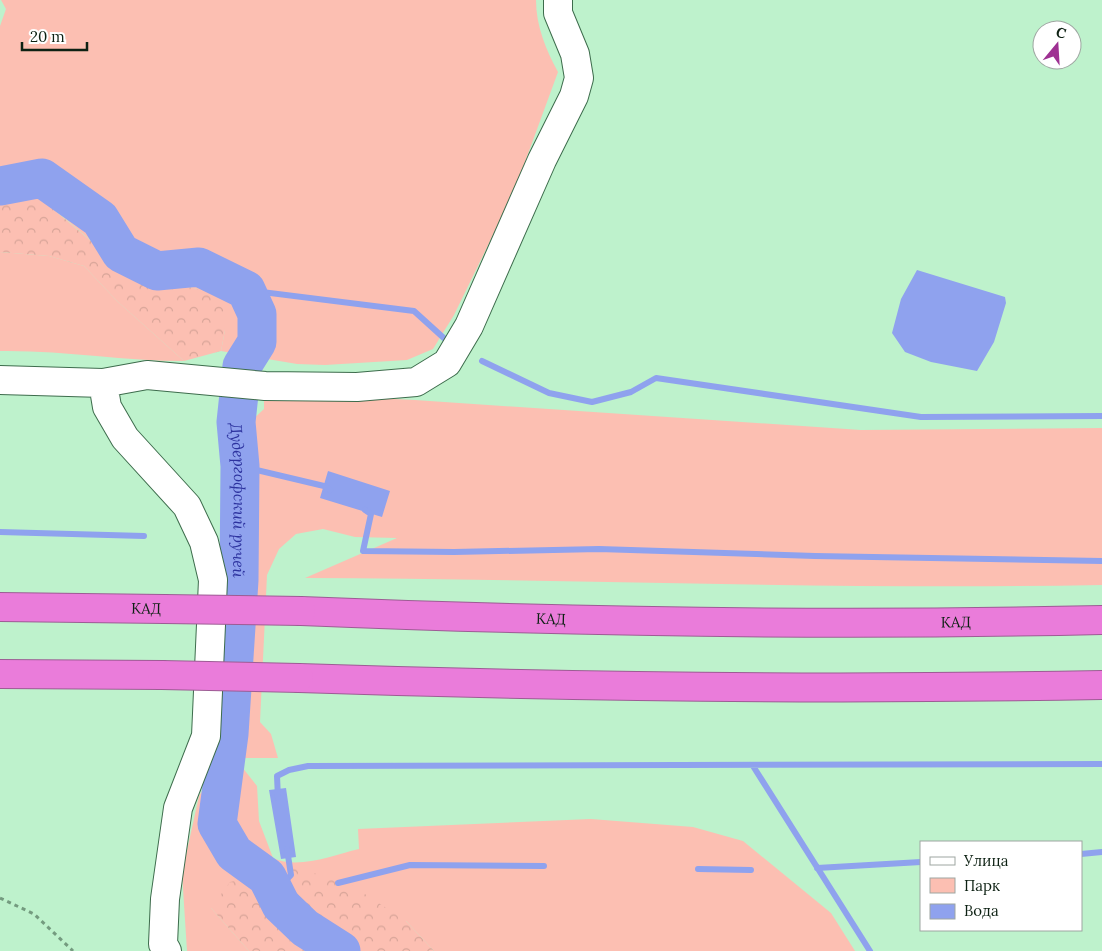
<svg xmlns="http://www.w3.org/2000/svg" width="1102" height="951" font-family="Lora,serif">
<defs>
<pattern id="forest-crowns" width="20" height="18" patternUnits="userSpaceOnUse" patternTransform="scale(1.25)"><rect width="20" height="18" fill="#fcbfb2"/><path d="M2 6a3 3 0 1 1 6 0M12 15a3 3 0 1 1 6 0" fill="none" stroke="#d7a498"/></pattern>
</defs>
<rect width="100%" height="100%" fill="#bef2cc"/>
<path fill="#fcbfb2" d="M1 0H536C536 26 546 50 558 72L514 192 454 315 433 349 407 360 325 365 297 364 221 351 225 330 198 289 131 275 40 197 0 199V26L6 9Z
M0 252 49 256 84 266 117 301 184 361C123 361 62 350 0 351Z
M264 393 415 400 861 430 1102 428V585C836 590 571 579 305 578L397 538 355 537 323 529 296 534 279 549 267 575 260 722 271 734 278 758H233L239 726 247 573 244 519 250 456 251 421 264 409Z
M242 767 257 786 259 821 273 858C298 870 333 855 359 849L358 829 591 819 693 827 743 841 831 913 855 951H434L406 921 211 908 249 951H187L182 873 199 796 213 773Z"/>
<path fill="url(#forest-crowns)" d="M39 197 131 275 198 289 222 297 225 330 221 351 184 361 117 301 84 266 49 256 0 252V199Z
M290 867 345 881 406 921 434 951H249L211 908 230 882Z"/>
<path fill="#8fa2ee" d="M917 270 1005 297 1006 303 994 342 977 371 931 362 905 352 892 333 901 299Z
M328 471 390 491 382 517 320 498Z
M286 788 296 857 281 859 269 790Z"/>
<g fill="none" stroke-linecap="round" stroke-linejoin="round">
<path stroke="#8fa2ee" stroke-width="6" d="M246 290 414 311 446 340
M482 361 549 393 592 402 631 392 656 378 921 417 1102 416
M240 466 324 486 330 490
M365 510 371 514 363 551 454 552 599 549 815 556 1102 561
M0 532 144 536
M753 766 870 951
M278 798 277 776 289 770 308 766 1102 764
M1081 854 1102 852
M817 868 921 862
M698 869 751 870
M338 883 410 865 544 866
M275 892 291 875 287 849"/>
<path stroke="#8fa2ee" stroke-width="39" id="s1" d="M0 186 42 178 100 219 121 253 157 271 199 267 246 290 257 314V342L242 366 236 422 240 466 239 580 229 734 217 824 234 853 267 877 281 905 305 928 341 951"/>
<defs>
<path id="minor" d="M0 380 103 383 147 375 265 386 357 387 416 382 447 363 469 326 542 160 574 96 579 78 575 54 558 13V0
M103 383 107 407 125 438 187 506 204 542 213 580 206 736 178 808 165 899 163 944 167 951"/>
<g id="highway">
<path id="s2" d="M0 607 164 609"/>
<path id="s3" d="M301 611C568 622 835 626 1102 620"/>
<path d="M0 674 162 675"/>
<path d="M299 678C566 687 834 690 1102 685"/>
</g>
</defs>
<use href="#minor" stroke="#3d6c4c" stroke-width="30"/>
<use href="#highway" stroke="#9d5c94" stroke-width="30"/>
<path stroke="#749b7f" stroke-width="3" stroke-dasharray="4 4" stroke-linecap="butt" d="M0 898 34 914 73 951"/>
<use href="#minor" stroke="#fff" stroke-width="28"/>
<use href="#highway" stroke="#ea7cda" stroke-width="28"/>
<defs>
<path id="highway-bridge" d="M164 609 301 611
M162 675 299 678"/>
</defs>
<use href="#highway-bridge" stroke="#9d5c94" stroke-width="30" stroke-linecap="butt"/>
<use href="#highway-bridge" stroke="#ea7cda" stroke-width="28"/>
</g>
<g text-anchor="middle" stroke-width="5" stroke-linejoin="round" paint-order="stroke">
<g font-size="15" fill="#0d2113" stroke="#fff">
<text dy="5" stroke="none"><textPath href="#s2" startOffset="146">КАД</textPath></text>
<text dy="5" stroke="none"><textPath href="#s3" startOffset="250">КАД</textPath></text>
<text dy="5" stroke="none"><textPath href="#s3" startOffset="655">КАД</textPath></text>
</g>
<g font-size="16" font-style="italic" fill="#2d339f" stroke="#fff">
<text dy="6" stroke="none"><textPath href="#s1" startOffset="506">Дудергофский ручей</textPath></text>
</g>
</g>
<rect x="920" y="841" width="162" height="90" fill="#ffffff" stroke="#9ea6a1"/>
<rect x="930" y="857" width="25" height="8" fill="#ffffff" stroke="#9ea6a1"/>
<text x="964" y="866" font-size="15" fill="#0d2113">Улица</text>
<rect x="930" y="878" width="25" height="15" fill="#fcbfb2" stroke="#9ea6a1"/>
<text x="964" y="891" font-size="15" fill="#0d2113">Парк</text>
<rect x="930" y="904" width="25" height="15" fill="#8fa2ee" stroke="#9ea6a1"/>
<text x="964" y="916" font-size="15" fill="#0d2113">Вода</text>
<g transform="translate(1057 45) rotate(18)"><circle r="24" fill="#ffffff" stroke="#9ea6a1"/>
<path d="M0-4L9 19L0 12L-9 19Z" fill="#9e3192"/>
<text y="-8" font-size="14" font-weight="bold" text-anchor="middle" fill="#0d2113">С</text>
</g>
<path d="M22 42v8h65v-8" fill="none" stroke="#0d2113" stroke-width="2.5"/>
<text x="30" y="42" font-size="15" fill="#0d2113" stroke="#ffffff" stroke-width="4" paint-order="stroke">20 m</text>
</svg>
